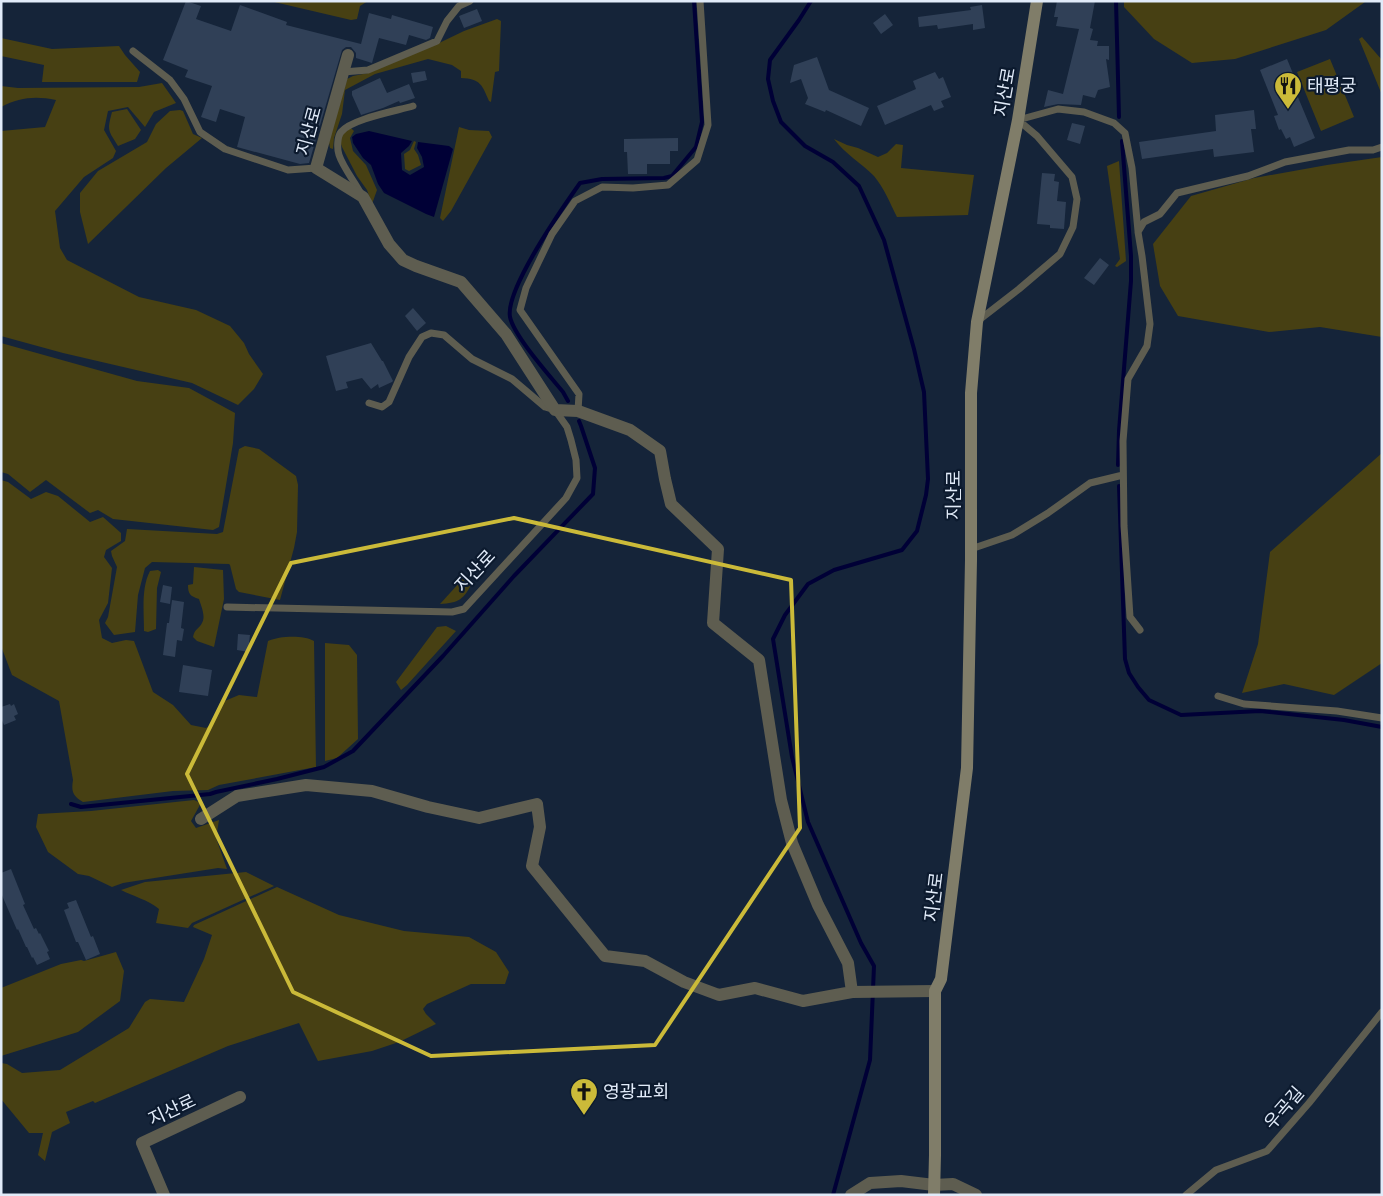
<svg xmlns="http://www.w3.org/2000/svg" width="1383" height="1196" font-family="'Roboto Condensed','Noto Sans KR',sans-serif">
<rect width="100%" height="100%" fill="#152439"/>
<path fill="#474013" d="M270 1H368L360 6 357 19 351 20Z
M1124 1H1374L1365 2 1326 30 1235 59 1192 63 1154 39 1124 7Z
M497 19 501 21 499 71 495 72 491 102 489 101C482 85 481 79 461 78V71L452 65 428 59 375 74 345 90 342 114 334 138 333 149 330 148 329 142 347 79 353 76 368 73 437 44 464 31Z
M1362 37 1382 60V95L1359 39Z
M1 38 52 49 119 46 125 55 140 72 137 82H42L44 65 1 56Z
M1330 59 1354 117 1321 131 1297 72Z
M162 83 176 103 154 112 145 127 128 107 108 111 104 130 116 151 113 158 84 177 55 211 60 248 67 260 139 297 196 310 230 326 244 343 249 354 263 374 254 389 238 405 192 383 63 353 1 336V131L45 127 56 100C36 96 20 97 1 107V86L18 88 139 87Z
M127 109 141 130 135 139 118 146C108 130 107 131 112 112Z
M180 110 183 111 193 134 202 138 166 168 88 244 80 212V193L98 171 147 142 156 124 170 111Z
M459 127 469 130 489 131 492 137 451 211 443 221 440 218Z
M351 128 354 131 350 138 353 151 366 165 377 190 372 204 367 190 357 176 342 147 340 141 342 134Z
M834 139 847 145 858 148 878 157 887 153 896 144 903 145 901 168 974 175 968 215 897 217C890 203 884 188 874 176 861 163 845 154 834 139Z
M414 141 416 142 414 149 418 155 421 165 409 171 405 169 404 154 410 150Z
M1382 157V337L1320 327 1269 332 1178 316 1160 286 1153 244 1191 196 1254 178 1327 165Z
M1119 161 1126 261 1117 267 1115 266 1120 259 1107 166Z
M1 343 137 381 189 388 235 413 233 443 219 527 213 530 113 519 98 510 90 513 46 480 30 492 8 474 1 472Z
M245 446 259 449 296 476 298 485 297 532 294 548 280 600 239 592 236 589 230 565 229 564 152 562 145 568 138 595 135 632 114 635 105 623 108 617 117 567 112 556 111 551 125 541 127 529 217 534 223 532 239 449Z
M1382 453V663L1334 695 1284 684 1242 693 1258 644 1270 552Z
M1 480 8 482 31 499 46 492 58 496 90 522 103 517 121 533V541L106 550 104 557 112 568 108 603 99 620 102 638 112 643 126 640 134 641 153 692 173 705 191 725 206 728 212 724 220 703 239 695 257 697 268 641C280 636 303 635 314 641L316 767 219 785 208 790 173 791 83 802C73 796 71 792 73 780L59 701 12 675 1 646Z
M194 567 223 570 224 599 214 647 197 641 193 637C195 628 199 629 202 623 206 616 201 606 199 599 190 596 188 594 188 585L193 584Z
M158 570 161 572 157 588 156 629 148 632 144 631C144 612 141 588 150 571Z
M460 578 472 583C464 599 459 603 440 604L460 582Z
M446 626 456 631 407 685 401 690 396 682 437 627Z
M325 643 349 645 357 655 358 739 337 758 325 761Z
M194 800 201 803 191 821 196 828 219 820 216 838 227 869 218 868 123 883 112 887 89 876 78 874 48 852 36 827 38 814 91 811Z
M246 872 274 886 192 923 188 928 156 923 159 909C148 900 133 896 121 890L145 882Z
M277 887 339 915 404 931 469 937 496 952 509 972 505 984H471L427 1004 423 1009 426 1014 436 1024 399 1042 372 1051 318 1061 299 1023 228 1046 95 1103 93 1101 66 1112 70 1123 52 1132 45 1161 38 1155 43 1133H29L1 1099V1063L7 1064 22 1073 60 1070 129 1028 145 1002 150 999 184 1002 204 959 212 935 193 927 194 925Z
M116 952 124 971 120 1001 78 1032 1 1056V988L61 964 81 960 84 961Z"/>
<path fill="#000036" d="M369 131 412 141 409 146 401 153 402 170 410 175 424 167 422 157 417 148 418 142 449 146 453 149 434 217 426 214 384 193 378 184 371 165 363 158 353 143 352 137 356 134Z"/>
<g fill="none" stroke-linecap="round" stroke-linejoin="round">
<path stroke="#000036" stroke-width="4" d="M811 1 799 20 770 60 768 79 773 101 781 122 805 146 833 162 859 186 884 240 914 349 924 392 928 479 926 495 917 531 902 550 834 570 808 584 785 615 773 639 792 757 808 822 861 943 874 966 870 1060 833 1195
M1116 1 1119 117
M568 401 563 392C549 375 514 336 510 317 505 290 563 207 580 183L602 179 664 178 672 176 696 147 702 122 694 1
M1118 465 1119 431 1131 281V256L1122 141
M1119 486 1125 659 1129 673 1138 687 1149 700 1181 715 1260 711 1344 720 1382 727
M71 804 81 807 210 794 216 792 277 779 324 767 353 751 443 656 514 576 593 494 595 468 581 426 579 421"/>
</g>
<path fill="#304057" d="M186 1 201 6 196 19 231 31 240 5 287 22 286 25 361 44 369 13 391 19 392 15 433 27 430 38 426 40 409 35 406 45 379 38 372 63 356 58V53L351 47H346L342 50 309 163 300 164 237 147 245 117 220 109 216 122 201 117 212 86 185 77 188 70 163 60Z
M1057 1H1095L1090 28 1093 29 1090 40 1098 41 1097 46H1109V60L1106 59 1110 87 1098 90 1095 98 1083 95 1081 105 1058 104 1044 107 1048 90 1063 94 1079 29 1056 26 1058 17H1054Z
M982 5 985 28 973 30V24L938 29 937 25 919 27 918 17 971 10 970 7Z
M477 9 482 21 464 28 459 16Z
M885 14 893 25 881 34 873 23Z
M817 57 829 90 869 108 861 126 826 110 825 112 805 104 808 98 801 79 790 83 794 65Z
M1287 59 1294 76 1290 78 1315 138 1294 147 1290 137 1286 139 1281 129 1279 130 1274 116 1278 115 1260 70Z
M425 71 427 80 413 83 411 73Z
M935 72 939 79 943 77 951 97 941 101 944 107 934 111 931 105 885 125 877 106 916 89 913 81Z
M380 78 387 93 409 84 415 98 400 103 399 101 383 108 361 115 352 95V91Z
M1254 110 1256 129H1251L1254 152 1214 157 1213 149 1142 159 1139 142 1216 131 1215 115Z
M1072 123 1085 126 1080 144 1067 140Z
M678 138V151H670V164H647V174H628L627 152H624V139Z
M1042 173 1055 174 1054 181 1059 182 1057 201 1066 202 1064 229 1050 228V225L1037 224Z
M1100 258 1109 265 1094 285 1084 278Z
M413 308 426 323 417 331 405 316Z
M371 343 382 361H383L393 381 392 382 379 388 378 384 371 389 362 378 346 382 348 388 336 391 326 356Z
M163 585 172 587 170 604 160 602Z
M172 600 184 602 181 628 184 629 182 641 177 640 175 657 163 655 167 623H169Z
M238 634 250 635 248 652 237 650Z
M183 665 212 670 208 696 179 692Z
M10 704 11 706 14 704 18 714 14 716 16 720 4 725 1 718V707Z
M11 869 25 904 23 905 34 929 36 928 39 934 40 933 49 951 47 952 50 959 37 965 33 957 32 958 27 947H26L18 929 17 930 1 893V873Z
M76 900 91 937 93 936 100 954 86 960 78 942H76L64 910 69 908 67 903Z"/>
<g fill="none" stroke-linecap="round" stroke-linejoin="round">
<path stroke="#5e5d50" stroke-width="7" d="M133 51 170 80 184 99 200 132 225 149 288 170 316 168
M343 72 368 70 437 41 447 21 459 6 470 1
M1018 120 1058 109 1084 112 1114 123 1125 133 1132 168 1138 231
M360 192C354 181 343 167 339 155 337 149 337 137 341 132 351 119 396 111 413 106
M979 320 1019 289 1060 254 1073 227 1077 199 1072 177 1037 136 1018 120
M578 411 579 394 520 310 526 288 552 234 575 201 602 187 633 188 668 185 697 160 708 125 700 1
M971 549 1012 535 1048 513 1090 483 1123 475
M227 607 452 612 464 609 566 498 577 478 576 460 571 440 567 427 555 410 545 407 512 379 472 359 444 335 431 333 422 337 409 357 389 402 382 407 369 403
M1140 630 1130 617 1124 526 1123 441 1128 379 1147 346 1150 324 1142 256 1138 232 1144 222 1160 214 1177 193 1248 176 1285 162 1349 150H1373L1382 147
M1218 696 1244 704 1337 711 1382 718
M1186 1195 1216 1170 1267 1151 1309 1103 1382 1012"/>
<path stroke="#5e5d50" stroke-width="12" d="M348 55 316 168 363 197 389 244 403 260 416 266 461 282 506 334 555 410 578 411 630 430 660 451 665 479 671 504 718 549 713 623 759 660 781 800 792 843 818 905 848 963 852 992 935 991
M201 819 237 796 306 785 372 791 428 807 479 818 537 804 540 827 532 866 605 956 645 961 684 982 719 995 755 988 803 1001 852 992
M164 1195 142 1143 240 1097
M851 1195 870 1183 901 1181 934 1185 953 1184 976 1195"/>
<path stroke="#807d69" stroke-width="12" d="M934 1195 935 1155V991L941 979 967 768 971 560V393L977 322 1018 120 1037 1"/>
</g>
<path fill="none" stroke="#cbba39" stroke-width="4" stroke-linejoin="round" d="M514 518 791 580 800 828 655 1045 431 1056 293 992 187 774 291 563Z"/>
<defs>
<symbol id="restaurant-pin" viewBox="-11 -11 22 30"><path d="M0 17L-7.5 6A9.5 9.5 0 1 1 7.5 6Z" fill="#cbba39" stroke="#0c1a2e"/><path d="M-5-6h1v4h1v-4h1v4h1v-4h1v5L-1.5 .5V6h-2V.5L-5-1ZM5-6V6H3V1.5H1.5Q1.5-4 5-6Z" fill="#111"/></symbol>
<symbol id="church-pin" viewBox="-11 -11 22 30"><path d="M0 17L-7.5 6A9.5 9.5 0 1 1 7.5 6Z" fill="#cbba39" stroke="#0c1a2e"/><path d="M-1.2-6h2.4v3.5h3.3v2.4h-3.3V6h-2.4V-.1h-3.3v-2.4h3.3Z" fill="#111"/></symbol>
</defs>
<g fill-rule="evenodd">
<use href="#restaurant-pin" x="1272" y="70" width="32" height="43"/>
<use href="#church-pin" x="568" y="1076" width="32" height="43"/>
</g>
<g text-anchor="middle" stroke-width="4.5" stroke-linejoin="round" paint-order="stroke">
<g font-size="18" fill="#e1ebf9" stroke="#0c1a2e" text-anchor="start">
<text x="1307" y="92">태평궁</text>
<text x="603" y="1098">영광교회</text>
</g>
<g font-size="18" fill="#e1ebf9" stroke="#0c1a2e">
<text transform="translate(1005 92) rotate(-80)" y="6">지산로</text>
<text transform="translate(309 131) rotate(-75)" y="6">지산로</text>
<text transform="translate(954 495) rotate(-90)" y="6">지산로</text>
<text transform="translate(475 571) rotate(-47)" y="6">지산로</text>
<text transform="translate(934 897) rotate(-83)" y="6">지산로</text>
<text transform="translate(1284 1108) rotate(-49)" y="6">우곡길</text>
<text transform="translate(172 1110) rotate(-25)" y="6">지산로</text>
</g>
</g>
<rect width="1383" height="1196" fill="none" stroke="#e1ebf9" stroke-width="5"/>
</svg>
